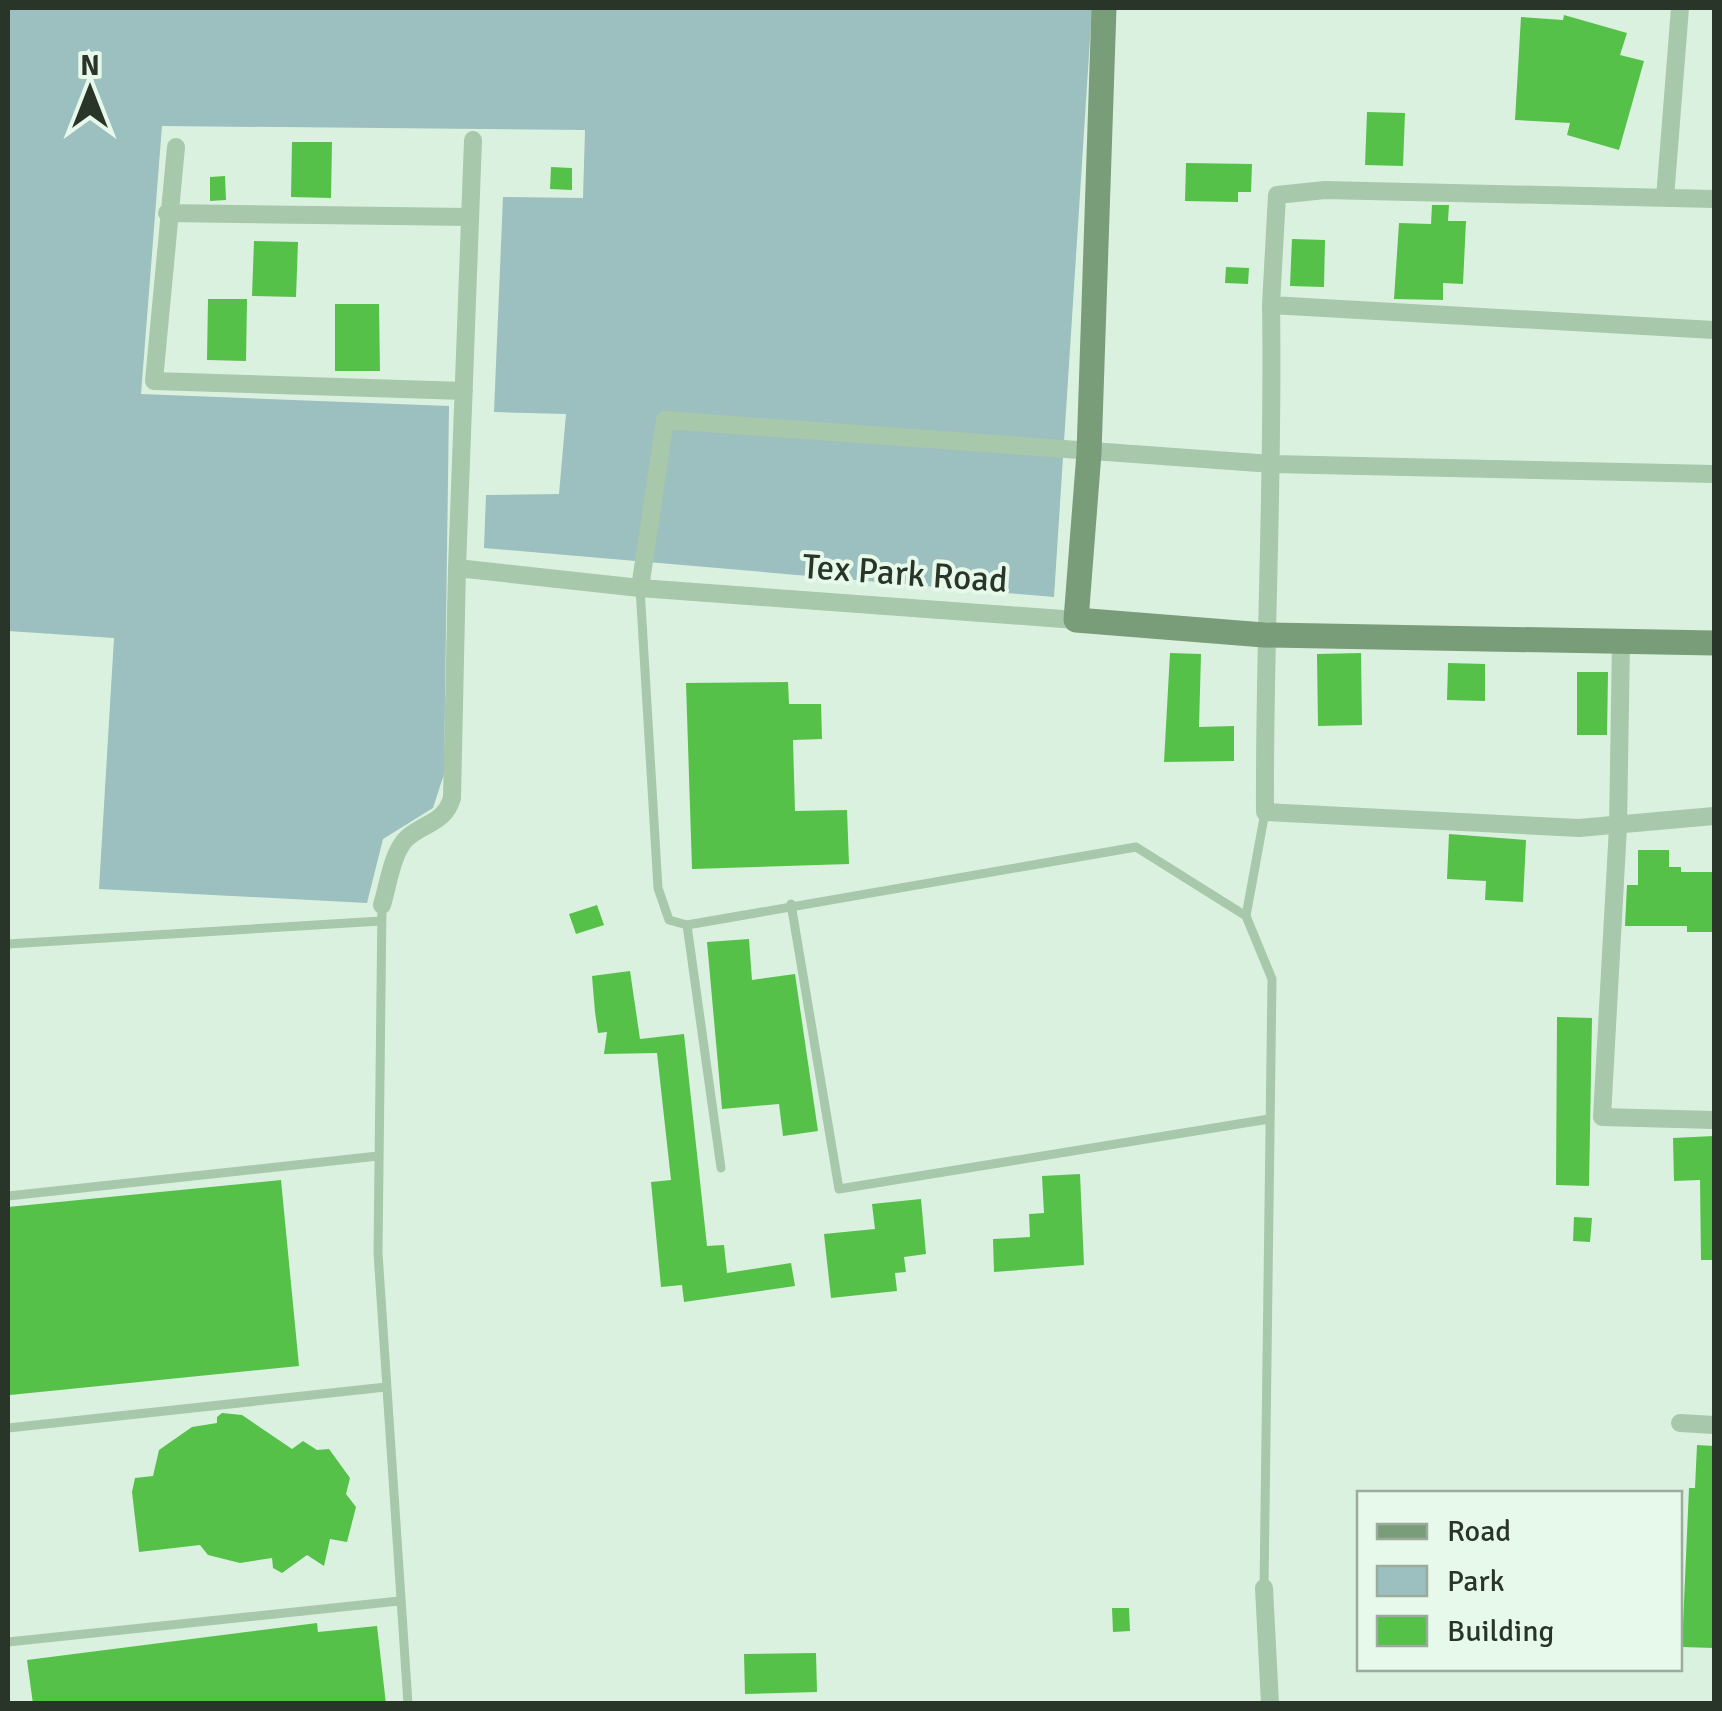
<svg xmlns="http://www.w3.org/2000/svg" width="1722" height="1711" font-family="Signika,sans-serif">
<rect width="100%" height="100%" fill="#dbf1df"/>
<path fill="#9cbfbf" d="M8 8H1092L1054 597 484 548 486 495 559 494 566 414 494 412 503 197 583 198 585 130 162 126 141 394 449 406 444 774 433 808 383 839 367 903 99 889 114 638 8 631Z"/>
<path fill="#55c148" d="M1564 15 1627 33 1620 55 1644 61 1619 150 1567 135 1570 123 1515 120 1521 17 1563 20Z
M1367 112 1405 113 1403 166 1365 165Z
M292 142H332L331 198 291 197Z
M1186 163 1252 164 1251 192H1238V202L1185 201Z
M551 167 572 168V190L550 189Z
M225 176 226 200 210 201V177Z
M1432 205H1449L1448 221H1466L1463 284 1443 283V300L1394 299 1399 223 1431 224Z
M1292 239 1325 240 1324 287 1290 286Z
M254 241 298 242 296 297 252 296Z
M1226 267 1249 268 1248 284 1225 283Z
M208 299H247L246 361 207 360Z
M335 304H379L380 371H335Z
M1170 653 1201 654 1199 727 1234 726V761L1164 762Z
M1361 653 1362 725 1318 726 1317 654Z
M1448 663 1485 664V701L1447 700Z
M1577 672H1608L1607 735H1577Z
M788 682 789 704H821L822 739 793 740 795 811 847 810 849 864 692 869 686 683Z
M1449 834 1526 840 1523 902 1485 900 1486 881 1447 879Z
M1638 850H1669V867H1681V872H1714V932H1687V926H1625L1627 885H1638Z
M597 905 604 925 576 934 569 914Z
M749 939 752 980 795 974 818 1131 783 1136 779 1104 722 1109 707 942Z
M630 971 640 1039 684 1034 707 1246 724 1245 727 1273 791 1263 795 1286 684 1302 682 1285 661 1287 651 1182 671 1180 657 1053 604 1054 607 1032 598 1033 595 1012 592 976Z
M1557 1017 1592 1018 1589 1186 1556 1185Z
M1714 1136V1260H1701L1700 1180 1674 1181 1673 1138Z
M1080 1174 1084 1265 994 1272 993 1239 1030 1237 1029 1214 1044 1213 1042 1176Z
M281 1180 299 1366 10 1395 8 1207Z
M921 1199 926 1254 904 1257 906 1272 895 1273 897 1291 831 1298 824 1234 875 1229 872 1204Z
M1574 1217 1592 1218 1590 1242 1573 1241Z
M222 1413 242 1415 292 1449 303 1441 317 1450 329 1449 350 1478 346 1494 356 1507 347 1542 330 1539 324 1566 307 1555 282 1573 273 1568 272 1558 240 1563 208 1555 200 1545 139 1552 132 1492 135 1478 153 1476 159 1450 192 1427 217 1423V1417Z
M1697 1445 1714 1446V1648L1682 1647 1689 1488H1695Z
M1112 1608H1129L1130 1631 1113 1632Z
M317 1623 318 1632 377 1626 386 1704H33L27 1660Z
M816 1653 817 1692 745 1694 744 1654Z"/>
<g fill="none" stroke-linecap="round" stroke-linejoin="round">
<path stroke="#a7c8ab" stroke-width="9" d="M640 588 658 888 669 920 687 925 1136 847 1246 916 1272 979 1264 1588
M791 904 839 1189 1269 1119
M382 905 378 1253 408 1704
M1246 916 1265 812
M687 925 721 1168
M8 944 381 921
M8 1196 378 1156
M8 1428 386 1387
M8 1642 399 1601"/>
<path stroke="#a7c8ab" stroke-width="18" d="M176 147 154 381 464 391
M1665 198 1680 8
M1714 199 1325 190 1277 195 1271 305 1714 330
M167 213 470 217
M1271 305C1274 474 1264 643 1265 812L1579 828 1714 816
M457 568 473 140
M640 588 665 420 1273 464 1714 474
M1621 641 1618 827 1602 1117 1714 1120
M382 905C388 886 392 852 407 838 425 822 444 824 452 798L457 568 640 588 1076 620
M1680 1423 1714 1425
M1264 1588 1270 1704"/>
<path stroke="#799c79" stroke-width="25" d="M1104 8 1089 453 1076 620 1264 635 1714 643"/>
</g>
<g text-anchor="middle" stroke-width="8" stroke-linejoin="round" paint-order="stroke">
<g font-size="35" fill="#283528" stroke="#e7f9ea">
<text transform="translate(905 573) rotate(4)" y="12">Tex Park Road</text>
</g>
</g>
<rect width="1722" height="1711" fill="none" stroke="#283528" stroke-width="20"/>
<rect x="1357" y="1491" width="325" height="180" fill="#e7f9ea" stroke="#9bab9c" stroke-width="2.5"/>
<rect x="1377" y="1524" width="50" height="15" fill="#799c79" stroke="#9bab9c" stroke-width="2.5"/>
<text x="1447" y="1541" font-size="30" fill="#283528">Road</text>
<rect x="1377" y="1566" width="50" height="30" fill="#9cbfbf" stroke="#9bab9c" stroke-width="2.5"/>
<text x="1447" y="1591" font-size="30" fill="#283528">Park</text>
<rect x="1377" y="1616" width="50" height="30" fill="#55c148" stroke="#9bab9c" stroke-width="2.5"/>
<text x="1447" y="1641" font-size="30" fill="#283528">Building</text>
<g transform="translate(90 90)" stroke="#e7f9ea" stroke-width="8" paint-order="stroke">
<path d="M0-8L18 38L0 25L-18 38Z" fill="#283528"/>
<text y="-15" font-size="28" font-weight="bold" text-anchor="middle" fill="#283528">N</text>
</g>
</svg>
